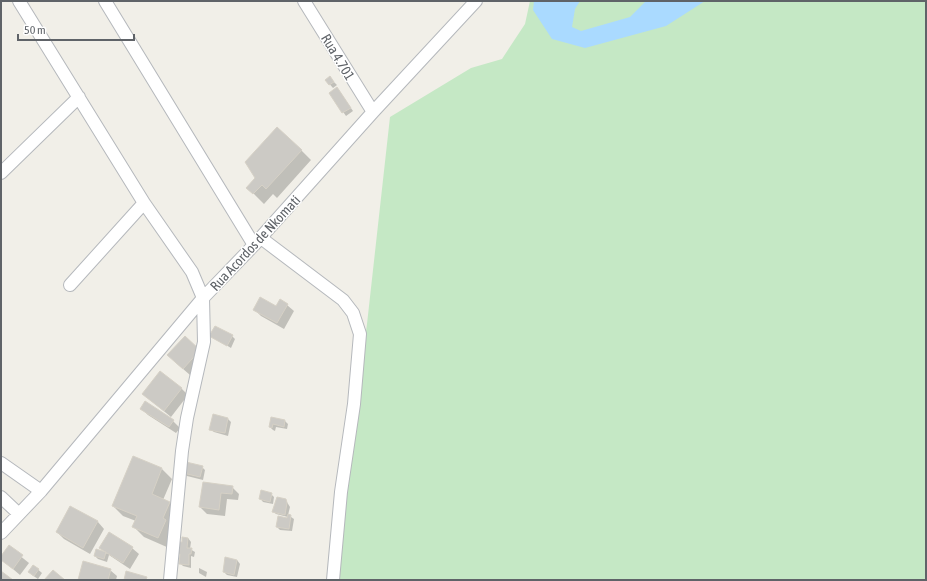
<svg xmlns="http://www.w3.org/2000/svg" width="927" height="581" font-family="'Asap Condensed',sans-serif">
<rect width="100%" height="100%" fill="#f1efe8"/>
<path fill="#c5e8c5" d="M530 1H926V580H331L367 324 390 117 471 68 502 59 525 24Z"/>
<path fill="#aadaff" d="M534 1H580L575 9 572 27 581 31 630 17 646 1H705L666 26 585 48 552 39 533 10Z"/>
<path fill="#0003" d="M330 78 337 85 333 88 326 80Z
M340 92 353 111 346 116 330 93Z
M301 150 311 160 277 198 273 194 264 204 248 188Z
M287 305 294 311 284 329 261 316 254 309 276 308Z
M211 336H232L235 339 231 348Z
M185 337 206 358 190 375 175 362Z
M181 388 188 395 171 417 143 394Z
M145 403 173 421 180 428 176 433 148 415 142 409Z
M214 415 228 419 231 422 228 436 214 432 210 429Z
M272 418 285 421 288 424 287 429 276 427 275 431 273 430 270 427Z
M202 467 205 470 203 480 187 476 184 473Z
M162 469 172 479 163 500 169 502 179 512 169 548 144 537 134 527 136 521 123 516 113 506Z
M203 483 232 487 239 494 238 500 227 499 225 516 207 514 200 507Z
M271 494 274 497 273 504 263 502 260 498Z
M285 499 290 507 288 515 294 519 292 531 280 530 277 527 288 517 276 514 273 511Z
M71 507 98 522 104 529 90 554 64 539 57 532Z
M188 538 191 542 190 549 195 552 194 557 191 556V568L183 566 180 563 181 555 178 553 182 543Z
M9 547 29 563 20 575 1 559Z
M101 548H132L139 554 130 569 109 555 107 562 98 559 95 556 97 550 107 554Z
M237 560 240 564 237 577 227 575 224 572Z
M34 566 42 573 38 579 32 575Z
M199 568 207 572 206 577 199 573Z
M110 570 117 576 116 580H79Z"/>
<path fill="#cccac5" stroke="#d6d1c6" d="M330 76 334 82 329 85 325 80Z
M337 87 351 108 342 113 329 93Z
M277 127 302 150 266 189 262 185 253 194 246 188 255 178 245 162Z
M260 297 276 306 280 299 288 304 277 323 253 310Z
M215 326 233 335 227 346 209 336Z
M185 336 200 350 183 369 167 355Z
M160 371 182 388 164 411 142 394Z
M145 401 174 420 169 427 140 409Z
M213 414 228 418 225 433 209 430Z
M271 417 285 420 284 427 273 424 272 428 269 427Z
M133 456 162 468 152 494 170 502 163 518 166 520 158 538 132 527 137 516 112 506Z
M186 462 203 466 200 477 183 473Z
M203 482 233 486 232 494 221 493 219 510 199 507Z
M261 490 272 493 270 502 259 499Z
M277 497 286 499 287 503 285 515 272 512Z
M70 506 98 521 83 548 56 532Z
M288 514 291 515 289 529 276 527 278 516 287 518Z
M109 532 133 547 123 563 99 548Z
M182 537 188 538 187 548H192L191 554H189V565L179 564 180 554 177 553 179 542H182Z
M9 545 23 555 13 569 1 560V556Z
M96 549 106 552 104 559 94 556Z
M225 557 237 560 234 575 223 572Z
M83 561 111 569 108 580H78Z
M33 565 39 569 34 576 28 572Z
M53 570 65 580H44Z
M1 571 13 580H1Z
M126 571 147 577 146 580H124Z"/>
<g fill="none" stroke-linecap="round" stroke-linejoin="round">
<defs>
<path id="street" d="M19 1 144 203 192 272 203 298 204 342 187 418 182 451 170 580
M105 1 254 245
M304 1 373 112
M1 173 79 97
M261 238 343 300 353 313 360 334 354 404 341 492 333 580
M70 285 144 203
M1 463 41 491
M1 497 19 514
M1 533 41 491 203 298 254 245 373 112 476 1"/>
</defs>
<use href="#street" stroke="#b5b8bc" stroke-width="14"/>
<use href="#street" stroke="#fff" stroke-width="12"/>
</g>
<g text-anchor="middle" stroke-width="3" stroke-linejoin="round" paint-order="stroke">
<g font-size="14" fill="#5f6368" stroke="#fff">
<text transform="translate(338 57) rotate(59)" y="5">Rua 4.701</text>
<text transform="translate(255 243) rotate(-47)" y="5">Rua Acordos de Nkomati</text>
</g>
</g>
<rect width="927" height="581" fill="none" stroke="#5f6368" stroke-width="4"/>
<path d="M18 34v6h116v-6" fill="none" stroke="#5f6368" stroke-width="2"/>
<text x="24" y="34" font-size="12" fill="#5f6368" stroke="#ffffff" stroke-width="3" paint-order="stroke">50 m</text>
</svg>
